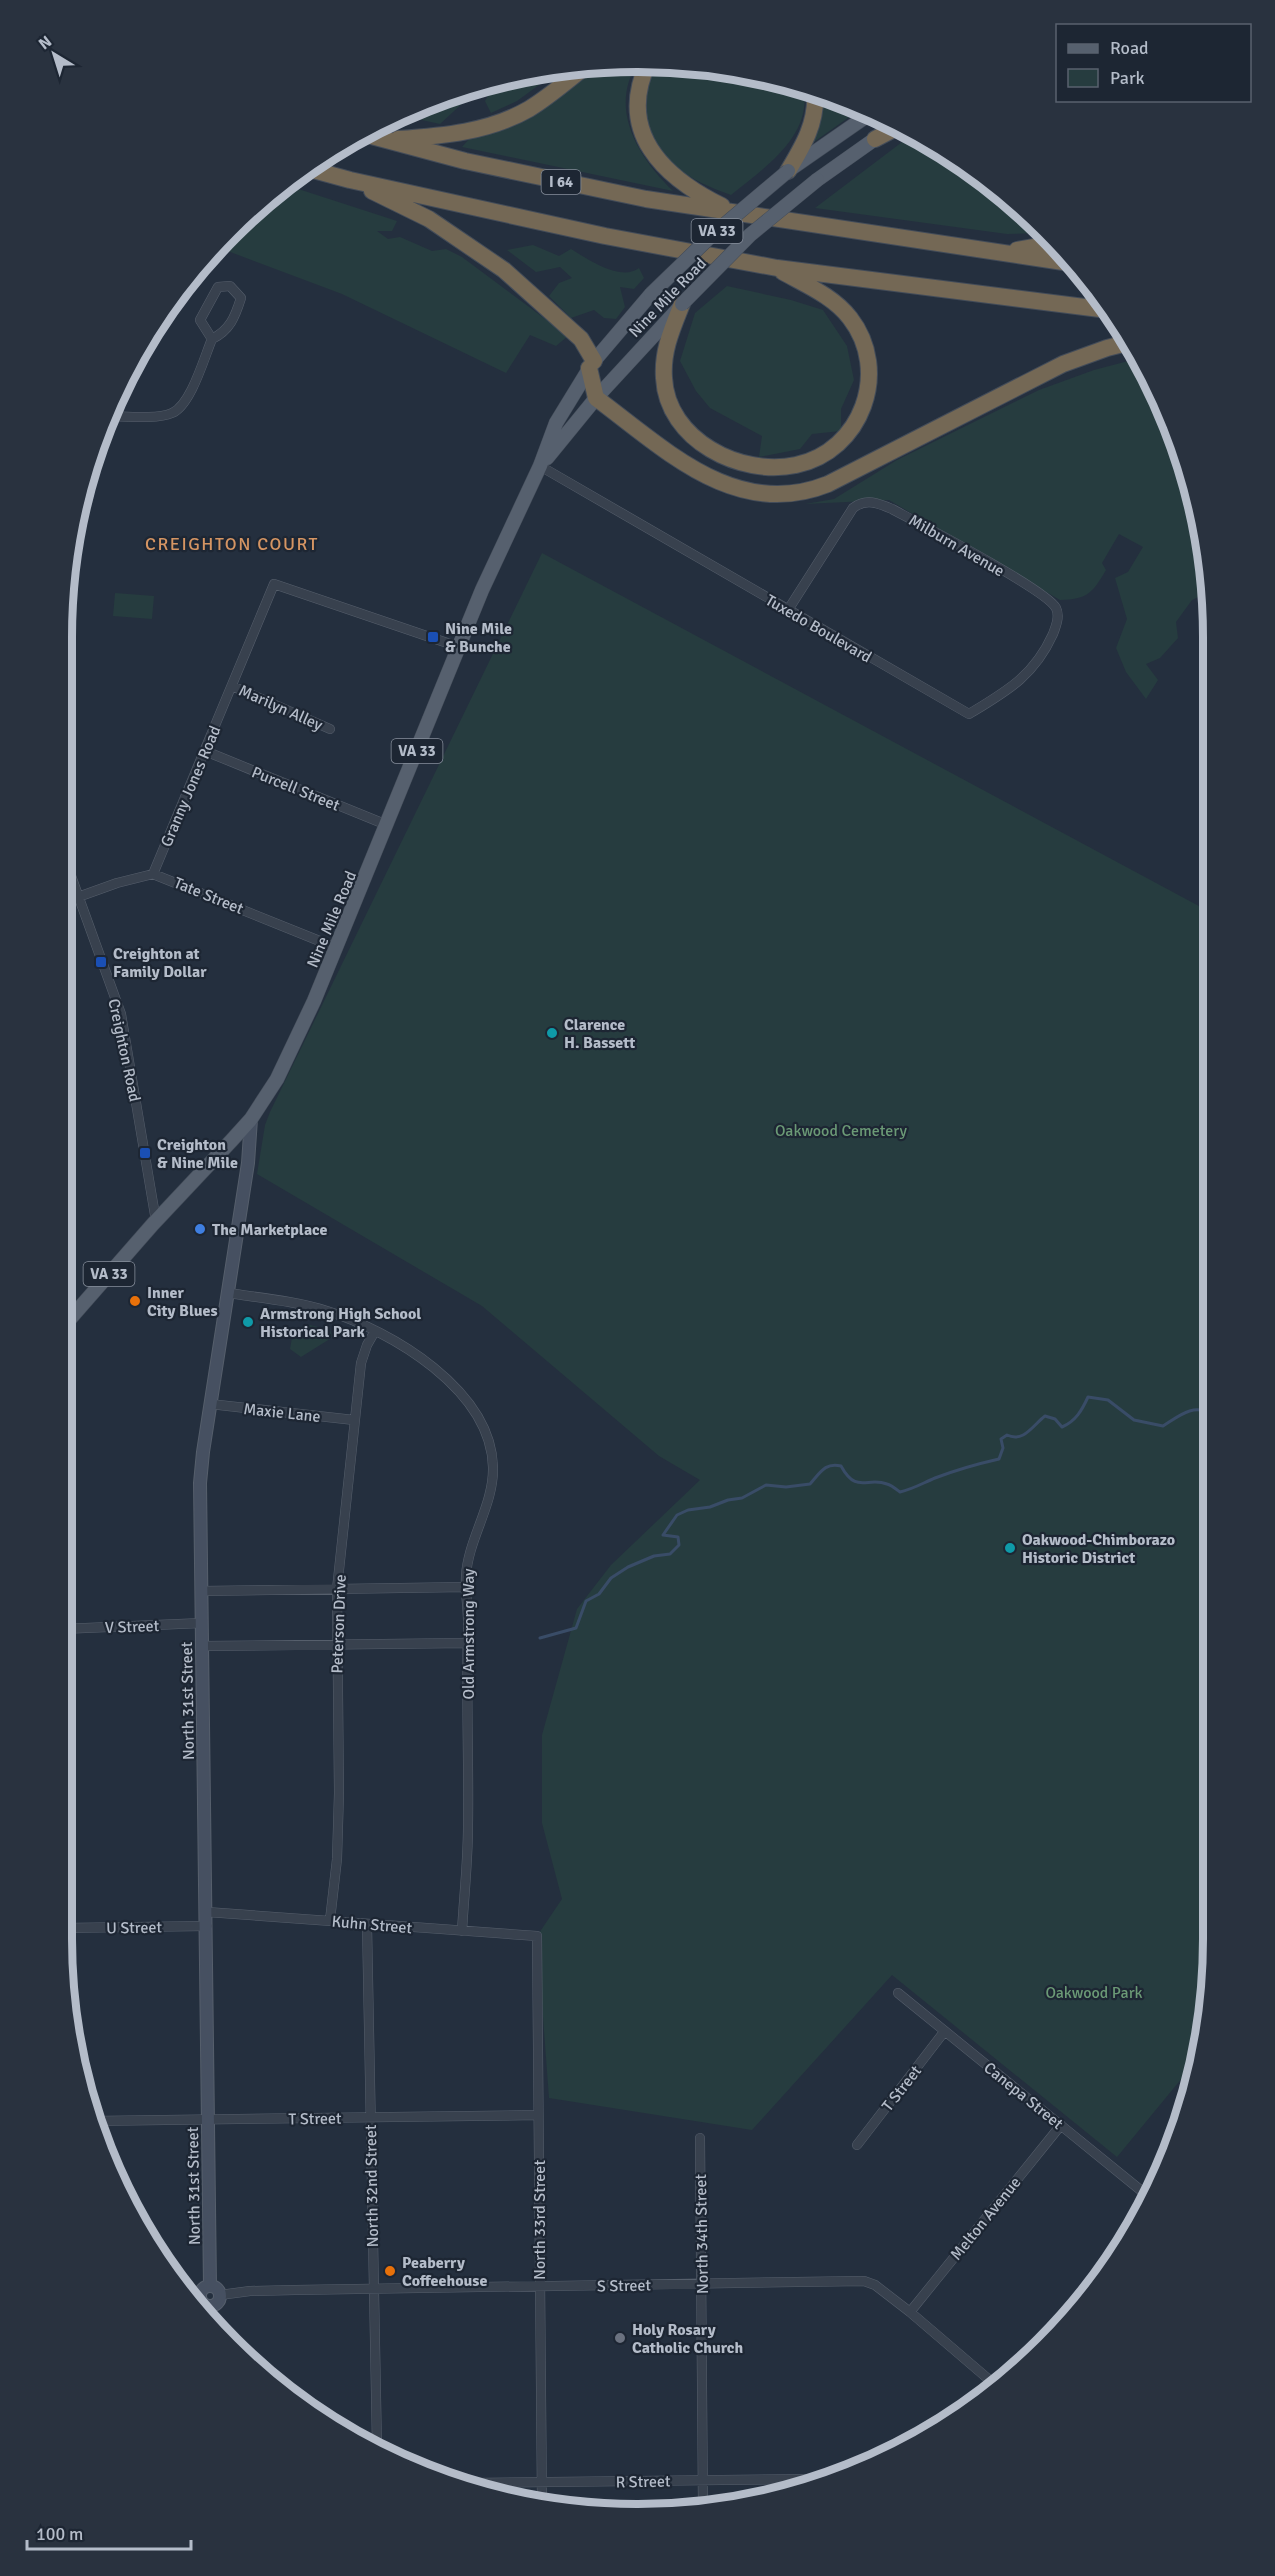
<svg xmlns="http://www.w3.org/2000/svg" width="1275" height="2576" font-family="Signika,sans-serif">
<rect width="100%" height="100%" fill="#242f3e"/>
<path fill="#263c3f" d="M638 62C608 109 638 157 673 191L462 147 470 138 558 98 599 65Z
M658 63 750 73 804 89C811 138 765 167 731 195 692 181 649 160 646 113 645 95 648 79 658 63Z
M561 69 517 101 491 113 485 101C501 70 531 72 561 69Z
M493 82 466 100 440 124 399 115 417 105Z
M823 95 862 108 811 144Z
M910 136 988 181 1041 233 1007 234 815 208Z
M286 185 397 221 392 231H377L388 239 400 237 432 251 446 249 462 257 568 336 556 346 530 335 506 373 342 294 217 247 230 230Z
M533 245 559 256 571 249C587 259 621 282 639 268L644 278 634 289 620 287 625 307 616 319 604 318 594 310 571 318 549 296 559 283 572 278 560 267 536 272 507 250Z
M727 286 791 300 823 310 847 346 854 380 841 409V431L812 434 800 449 759 457 762 436 710 408 696 391 680 361 695 313Z
M1136 359 1170 417 1209 562V592L1192 600 1176 622 1178 638 1160 658 1146 664 1158 680 1146 699 1126 672 1116 648 1127 619 1115 578 1128 572 1143 547 1119 534 1102 563 1106 570C1092 594 1087 599 1060 600L889 500 805 504 834 499 897 460 1039 390 1094 370Z
M542 553 1210 912 1213 1939 1201 2055 1117 2157 892 1975 752 2130 549 2098 537 1936 562 1899 542 1823V1735L577 1609 611 1565 700 1480 659 1456 482 1306 257 1174 265 1125 270 1112Z
M115 593 154 596 152 619 113 616Z
M306 1324 330 1330 333 1337 301 1357 290 1349 293 1332Z"/>
<g fill="none" stroke-linecap="round" stroke-linejoin="round">
<path stroke="#394c67" stroke-width="3" d="M540 1638 576 1628 586 1601 599 1594 611 1578 628 1567 654 1556 670 1554 679 1545 678 1537 663 1535 677 1515 688 1510 710 1507 728 1500 742 1498 766 1485 786 1487 810 1484C820 1473 825 1462 841 1466 857 1495 867 1476 887 1484 891 1485 896 1489 900 1492 913 1489 923 1483 935 1478 956 1470 977 1464 999 1459L1003 1448 1001 1439 1007 1435C1024 1443 1033 1425 1045 1416L1055 1419 1062 1427C1076 1421 1082 1410 1088 1397L1108 1400 1134 1420 1163 1426C1179 1416 1193 1403 1212 1414"/>
<defs>
<path id="street" d="M106 416C123 416 156 420 172 413 191 405 204 358 212 339 230 330 235 317 241 298L230 286 218 287 200 320 212 339
M540 466 969 714C1007 691 1034 676 1053 634 1056 626 1060 616 1056 608 1047 590 918 523 892 509 878 503 866 498 853 508L788 610
M232 686 330 729
M205 751 387 825
M62 851 121 1014 156 1221
M153 874 274 584 459 647
M78 897 117 883 153 874 337 948
M228 1293C261 1298 295 1301 327 1311 392 1331 491 1390 493 1467 494 1505 468 1539 466 1576 465 1595 469 1613 468 1631 466 1696 469 1761 468 1826 468 1861 464 1896 462 1931
M210 1404 354 1420
M202 1591 466 1587
M62 1629 202 1623
M202 1646 467 1643
M207 1912 537 1936 542 2504
M330 1920 337 1859 339 1793 337 1589 361 1363 367 1345 375 1331
M367 1924 377 2447
M62 1928 207 1926
M898 1993 1149 2197
M92 2121 538 2115
M700 2138 703 2509
M857 2145 944 2032
M220 2295 250 2291 295 2290 864 2281 875 2285 910 2312 993 2383
M192 2301 200 2299
M910 2312 1061 2125
M471 2483 814 2479"/>
<path id="secondary" d="M200 2296a10 10 0 1 1 20 0a10 10 0 1 1-20 0Z
M210 2286 200 1483 203 1452 248 1163 251 1119
M210 2306V2321"/>
<path id="primary" d="M789 170 871 113
M817 180 882 134
M547 458 596 398 679 308
M62 1328 153 1224 232 1140 251 1119 277 1079 314 1001 482 590 540 466 556 423 594 361 651 294"/>
<path id="highway" d="M648 63C616 132 663 177 722 206
M364 134 465 161 646 199 1070 263
M398 139C443 136 489 132 529 109 549 97 567 81 585 67
M875 139 896 128
M306 168 350 180 605 236 777 268 1108 310
M788 171C803 146 817 123 815 92
M372 191 429 219 504 270 581 339 594 361
M1017 250 1051 244
M682 304C672 329 662 351 664 378 667 440 741 477 796 465 862 451 891 371 850 318 833 296 806 285 783 272
M589 368 596 398C665 449 736 521 828 484L1063 364 1107 348 1127 343"/>
</defs>
<use href="#street" stroke="#565f6c" stroke-width="10"/>
<use href="#secondary" stroke="#565f6c" stroke-width="14"/>
<use href="#primary" stroke="#414a57" stroke-width="15"/>
<use href="#highway" stroke="#434c59" stroke-width="18"/>
<use href="#street" stroke="#38414e" stroke-width="9"/>
<use href="#secondary" stroke="#465061" stroke-width="12"/>
<use href="#primary" stroke="#56606e" stroke-width="14"/>
<use href="#highway" stroke="#746855" stroke-width="16"/>
<defs>
<path id="primary-bridge" d="M651 294 711 236 788 171
M682 304 750 235 817 180"/>
</defs>
<use href="#primary-bridge" stroke="#414a57" stroke-width="15" stroke-linecap="butt"/>
<use href="#primary-bridge" stroke="#56606e" stroke-width="14"/>
</g>
<g fill="#1a4fb4" stroke="#1d2633" stroke-width="2">
<rect x="427" y="631" width="12" height="12" rx="3"/>
<rect x="95" y="956" width="12" height="12" rx="3"/>
<rect x="139" y="1147" width="12" height="12" rx="3"/>
</g>
<g fill="#0f9aa8" stroke="#1d2633" stroke-width="2">
<circle cx="552" cy="1033" r="6"/>
<circle cx="248" cy="1322" r="6"/>
<circle cx="1010" cy="1548" r="6"/>
</g>
<circle fill="#3f7fe0" stroke="#1d2633" stroke-width="2" cx="200" cy="1229" r="6"/>
<g fill="#e8710a" stroke="#1d2633" stroke-width="2">
<circle cx="135" cy="1301" r="6"/>
<circle cx="390" cy="2271" r="6"/>
</g>
<circle fill="#6b7280" stroke="#1d2633" stroke-width="2" cx="620" cy="2338" r="6"/>
<g text-anchor="middle" stroke-width="4.5" stroke-linejoin="round" paint-order="stroke">
<g fill="#1d2633" stroke="#878f9c" stroke-width="1.5">
<rect x="541.5" y="170" width="39" height="24" rx="4.5"/>
<rect x="691.5" y="219" width="51" height="24" rx="4.5"/>
<rect x="391.5" y="739" width="51" height="24" rx="4.5"/>
<rect x="83.5" y="1262" width="51" height="24" rx="4.5"/>
</g>
<g font-size="15" font-weight="bold" fill="#b4bcc9">
<text x="561" y="187">I 64</text>
<text x="717" y="236">VA 33</text>
<text x="417" y="756">VA 33</text>
<text x="109" y="1279">VA 33</text>
</g>
<g font-size="16" fill="#b4bcc9" stroke="#1d2633">
<text transform="translate(667 297) rotate(-46)" y="6">Nine Mile Road</text>
<text transform="translate(957 545) rotate(30)" y="6">Milburn Avenue</text>
<text transform="translate(819 628) rotate(30)" y="6">Tuxedo Boulevard</text>
<text transform="translate(281 707) rotate(24)" y="6">Marilyn Alley</text>
<text transform="translate(190 786) rotate(-67)" y="6">Granny Jones Road</text>
<text transform="translate(296 788) rotate(22)" y="6">Purcell Street</text>
<text transform="translate(209 895) rotate(22)" y="6">Tate Street</text>
<text transform="translate(331 919) rotate(-67)" y="6">Nine Mile Road</text>
<text transform="translate(125 1050) rotate(78)" y="6">Creighton Road</text>
<text transform="translate(282 1412) rotate(6)" y="6">Maxie Lane</text>
<text transform="translate(338 1624) rotate(-88)" y="6">Peterson Drive</text>
<text transform="translate(132 1626) rotate(-2)" y="6">V Street</text>
<text transform="translate(468 1634) rotate(-90)" y="6">Old Armstrong Way</text>
<text transform="translate(187 1701) rotate(-91)" y="6">North 31st Street</text>
<text transform="translate(372 1924) rotate(5)" y="6">Kuhn Street</text>
<text transform="translate(134 1927) rotate(-1)" y="6">U Street</text>
<text transform="translate(901 2088) rotate(-52)" y="6">T Street</text>
<text transform="translate(1024 2095) rotate(39)" y="6">Canepa Street</text>
<text transform="translate(315 2118) rotate(-1)" y="6">T Street</text>
<text transform="translate(193 2186) rotate(-91)" y="6">North 31st Street</text>
<text transform="translate(371 2186) rotate(-91)" y="6">North 32nd Street</text>
<text transform="translate(985 2218) rotate(-51)" y="6">Melton Avenue</text>
<text transform="translate(539 2220) rotate(-90)" y="6">North 33rd Street</text>
<text transform="translate(701 2234) rotate(-91)" y="6">North 34th Street</text>
<text transform="translate(624 2285) rotate(-1)" y="6">S Street</text>
<text transform="translate(643 2481) rotate(-1)" y="6">R Street</text>
</g>
<g font-size="16" font-weight="bold" fill="#b4bcc9" stroke="#1d2633" text-anchor="start">
<text x="445" y="634">Nine Mile<tspan x="445" dy="18">&amp; Bunche</tspan></text>
<text x="113" y="959">Creighton at<tspan x="113" dy="18">Family Dollar</tspan></text>
<text x="564" y="1030">Clarence<tspan x="564" dy="18">H. Bassett</tspan></text>
<text x="157" y="1150">Creighton<tspan x="157" dy="18">&amp; Nine Mile</tspan></text>
<text x="212" y="1235">The Marketplace</text>
<text x="147" y="1298">Inner<tspan x="147" dy="18">City Blues</tspan></text>
<text x="260" y="1319">Armstrong High School<tspan x="260" dy="18">Historical Park</tspan></text>
<text x="1022" y="1545">Oakwood-Chimborazo<tspan x="1022" dy="18">Historic District</tspan></text>
<text x="402" y="2268">Peaberry<tspan x="402" dy="18">Coffeehouse</tspan></text>
<text x="632" y="2335">Holy Rosary<tspan x="632" dy="18">Catholic Church</tspan></text>
</g>
<g font-size="16" fill="#6b9a76" stroke="#1d2633">
<text x="841" y="1136">Oakwood Cemetery</text>
<text x="1094" y="1998">Oakwood Park</text>
</g>
<g font-size="18" letter-spacing="1.5" fill="#d59563" stroke="#1d2633">
<text x="232" y="550">CREIGHTON COURT</text>
</g>
</g>
<path d="M0 0H1275V2576H0ZM637 72H638A565 565 0 0 1 1203 637V1939A565 565 0 0 1 638 2504H637A565 565 0 0 1 72 1939V637A565 565 0 0 1 637 72Z" fill="#29323f" fill-rule="evenodd"/>
<path fill="none" stroke="#b4bcc9" stroke-width="8" d="M637 72H638A565 565 0 0 1 1203 637V1939A565 565 0 0 1 638 2504H637A565 565 0 0 1 72 1939V637A565 565 0 0 1 637 72Z"/>
<rect x="1056" y="24" width="195" height="78" fill="#1d2633" stroke="#59626f" stroke-width="1.5"/>
<rect x="1068" y="44" width="30" height="9" fill="#56606e" stroke="#59626f" stroke-width="1.5"/>
<text x="1110" y="54" font-size="18" fill="#b4bcc9">Road</text>
<rect x="1068" y="69" width="30" height="18" fill="#263c3f" stroke="#59626f" stroke-width="1.5"/>
<text x="1110" y="84" font-size="18" fill="#b4bcc9">Park</text>
<g transform="translate(54 54) rotate(322)" stroke="#1d2633" stroke-width="4.5" paint-order="stroke">
<path d="M0-4.5L10 22L0 15L-10 22Z" fill="#b4bcc9"/>
<text y="-9" font-size="16" font-weight="bold" text-anchor="middle" fill="#b4bcc9">N</text>
</g>
<path d="M27 2540v9h164v-9" fill="none" stroke="#b4bcc9" stroke-width="3"/>
<text x="36" y="2540" font-size="18" fill="#b4bcc9" stroke="#1d2633" stroke-width="4.5" paint-order="stroke">100 m</text>
</svg>
